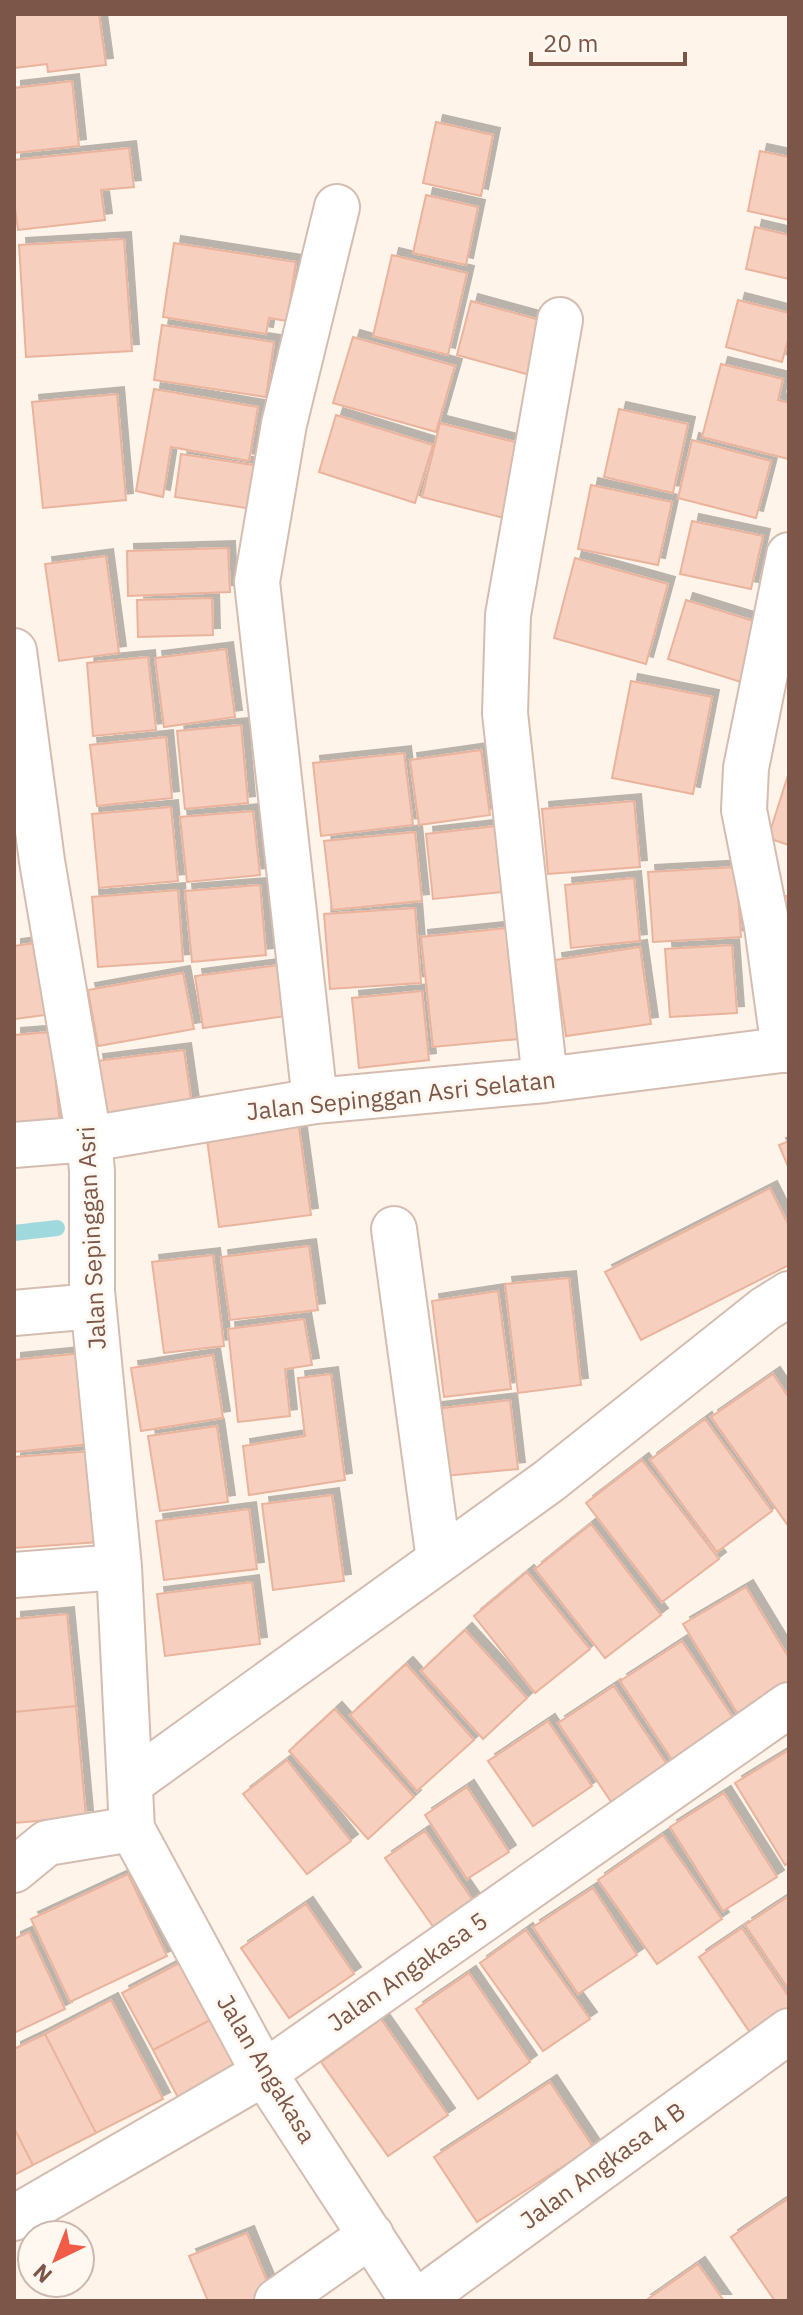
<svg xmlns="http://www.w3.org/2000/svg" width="803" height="2315" font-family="'IBM Plex Sans',sans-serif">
<defs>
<filter id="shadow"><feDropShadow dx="7" dy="-7" stdDeviation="0" flood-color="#0004"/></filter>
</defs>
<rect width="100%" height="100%" fill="#fef4e9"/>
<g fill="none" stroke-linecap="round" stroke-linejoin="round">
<path stroke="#a0d9dd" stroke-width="16" d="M14 1233 57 1228"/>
</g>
<path fill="#f6cfbe" stroke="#eab39d" stroke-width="2" filter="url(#shadow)" d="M14 14H99L106 65 48 72 47 64 14 68Z
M72 81 79 146 14 153V88Z
M436 122 493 135 481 196 423 183Z
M129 148 134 187 101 190 105 220 18 230 14 201V160Z
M760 151 789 157V220L748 211Z
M426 195 478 207 466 265 413 253Z
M755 227 789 235V279L746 269Z
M124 239 132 351 26 357 19 245Z
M174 243 296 262 287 321 269 318 266 334 163 317Z
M392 255 467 273 448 355 373 336Z
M738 300 789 313V336L782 362 726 347Z
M471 301 551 323 537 377 457 355Z
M162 325 274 342 266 397 154 380Z
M353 337 455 366 436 432 333 403Z
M721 364 783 379 778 400 789 403 788 459 702 437Z
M154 389 258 407 249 461 171 447 163 497 136 491Z
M117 394 126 500 43 508 32 402Z
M619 409 688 424 673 493 604 477Z
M336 415 433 445 415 503 319 472Z
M440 423 534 447 516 521 422 497Z
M692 440 771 461 756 518 678 498Z
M181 454 272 468 265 511 175 497Z
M591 485 672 502 658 565 578 549Z
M692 521 763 536 751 589 680 574Z
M228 548 230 592 128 596 127 551Z
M106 556 119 653 59 661 45 564Z
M575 558 668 584 646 664 554 638Z
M212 598 213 635 138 637 137 600Z
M686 600 760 623 741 682 668 659Z
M226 649 235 717 164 727 155 658Z
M148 657 156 730 93 736 87 663Z
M631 681 712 697 693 794 612 778Z
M241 725 248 803 185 809 177 731Z
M166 737 172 798 97 806 90 745Z
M481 750 490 815 419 825 410 760Z
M404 753 413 825 321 836 313 763Z
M789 772V845L768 838Z
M634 801 640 867 548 874 542 809Z
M171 807 178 881 99 888 92 814Z
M253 811 260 875 187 882 180 817Z
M504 825 512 891 433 899 426 834Z
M415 832 422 901 332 910 324 841Z
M736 867 741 937 653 942 648 872Z
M634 878 640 941 571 948 565 885Z
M260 885 266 955 192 962 185 891Z
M178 890 183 961 98 967 92 897Z
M783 896H789V958Z
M415 908 421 983 330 989 324 914Z
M506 928 519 1039 433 1047 421 937Z
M36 943 45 1015 14 1019V946Z
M732 945 737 1013 670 1017 665 949Z
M640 947 651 1024 566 1036 555 960Z
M279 965 286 1016 203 1028 195 976Z
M183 973 194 1029 98 1046 88 990Z
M422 991 429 1060 359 1068 352 998Z
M51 1032 60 1125 14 1129V1035Z
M184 1050 194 1119 107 1130 96 1061Z
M298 1120 311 1215 219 1227 206 1132Z
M789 1141V1169L779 1145Z
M770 1188 789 1226V1265L641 1340 605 1272Z
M309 1246 318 1310 230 1320 221 1257Z
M213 1255 224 1346 164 1353 152 1262Z
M569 1278 581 1385 518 1393 505 1284Z
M498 1291 511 1389 444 1397 432 1301Z
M304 1319 312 1365 285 1369 290 1416 238 1422 228 1329Z
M82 1353 91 1444 14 1452V1360Z
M213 1355 223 1418 141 1431 131 1368Z
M331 1374 345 1480 249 1495 243 1446 305 1436 298 1378Z
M773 1374 789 1398V1527L711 1417Z
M510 1400 518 1469 434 1477 426 1410Z
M705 1419 772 1511 717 1552 650 1460Z
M217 1426 228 1502 160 1511 148 1436Z
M92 1451 99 1542 14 1548V1457Z
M642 1460 719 1559 662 1602 586 1503Z
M332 1495 344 1581 273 1590 262 1504Z
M249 1509 257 1569 164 1580 156 1521Z
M591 1524 661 1615 605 1658 535 1569Z
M527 1572 590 1649 535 1693 474 1616Z
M252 1582 260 1644 165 1656 157 1594Z
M746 1587 789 1658V1693L742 1721 683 1624Z
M67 1614 76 1706 14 1712V1619Z
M465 1630 527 1698 483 1739 421 1671Z
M682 1641 742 1731 680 1772 620 1681Z
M406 1664 474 1740 417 1791 350 1715Z
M614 1686 674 1775 618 1812 558 1723Z
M76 1706 86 1817 14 1823V1712Z
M335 1709 414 1797 368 1839 289 1751Z
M548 1721 592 1786 533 1826 488 1761Z
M789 1750V1862L785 1865 735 1783Z
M287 1760 351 1841 307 1874 243 1794Z
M467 1787 509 1852 467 1879 425 1815Z
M724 1793 777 1877 723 1911 670 1827Z
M425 1831 483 1915 443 1941 385 1858Z
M663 1835 722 1919 657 1964 598 1880Z
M128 1874 167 1956 70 2002 31 1919Z
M593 1888 637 1955 578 1994 533 1927Z
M789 1896V1990L745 1925Z
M306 1904 354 1974 289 2018 241 1948Z
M742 1928 789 1997V2012L753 2037 699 1957Z
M526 1930 590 2019 543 2051 480 1963Z
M29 1932 65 2009 14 2033V1939Z
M181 1962 212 2019 153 2050 122 1993Z
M469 1973 530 2062 478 2099 416 2009Z
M111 2000 163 2099 96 2133 45 2034Z
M212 2019 241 2074 182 2105 153 2050Z
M381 2019 448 2115 388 2156 321 2062Z
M45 2034 96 2133 33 2165 14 2128V2049Z
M550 2082 593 2147 477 2222 434 2157Z
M14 2128 33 2165 14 2175Z
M789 2198V2301H775L731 2237Z
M247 2233 272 2293 253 2301H208L189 2256Z
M698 2264 724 2301H645Z"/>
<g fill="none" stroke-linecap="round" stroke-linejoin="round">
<defs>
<path id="street" d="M14 651 42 861 89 1139 92 1171V1291L119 1567 132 1829 264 2073 413 2301
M784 1050 767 926 744 810 746 768 789 555
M545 1080 505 713 508 615 560 320
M315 1101 257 582 284 424 337 207
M14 1145 89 1139 315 1101 545 1080 789 1049
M394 1229 439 1560
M14 1313 93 1306
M14 1575 119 1567
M132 1782 549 1481 765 1309 789 1294
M14 1870 47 1843 132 1829
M14 2218 264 2073 789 1705
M277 2301 371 2235
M418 2301 789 2031"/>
</defs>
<use href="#street" stroke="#d4bdb0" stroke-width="48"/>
<use href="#street" stroke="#fff" stroke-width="44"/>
</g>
<g text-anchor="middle" stroke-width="6" stroke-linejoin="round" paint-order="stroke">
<g font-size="24" fill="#7c5749" stroke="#fff8f1">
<text transform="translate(401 1096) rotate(-6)" y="8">Jalan Sepinggan Asri Selatan</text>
<text transform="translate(92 1238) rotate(-93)" y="8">Jalan Sepinggan Asri</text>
<text transform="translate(408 1972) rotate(-35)" y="8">Jalan Angakasa 5</text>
<text transform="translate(266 2069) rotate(59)" y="8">Jalan Angakasa</text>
<text transform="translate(603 2166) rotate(-36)" y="8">Jalan Angkasa 4 B</text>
</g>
</g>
<rect width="803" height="2315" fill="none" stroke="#7c5749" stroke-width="32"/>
<g transform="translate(56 2259) rotate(223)"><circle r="38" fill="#fff8f1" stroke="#cbb8ae" stroke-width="2"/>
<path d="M0-6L14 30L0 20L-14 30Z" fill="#f15c46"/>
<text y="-12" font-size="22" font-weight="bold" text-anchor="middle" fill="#7c5749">N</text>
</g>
<path d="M531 52v12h154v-12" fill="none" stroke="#7c5749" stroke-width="4"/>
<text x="543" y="52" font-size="24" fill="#7c5749" stroke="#fff8f1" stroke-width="6" paint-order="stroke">20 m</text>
</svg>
